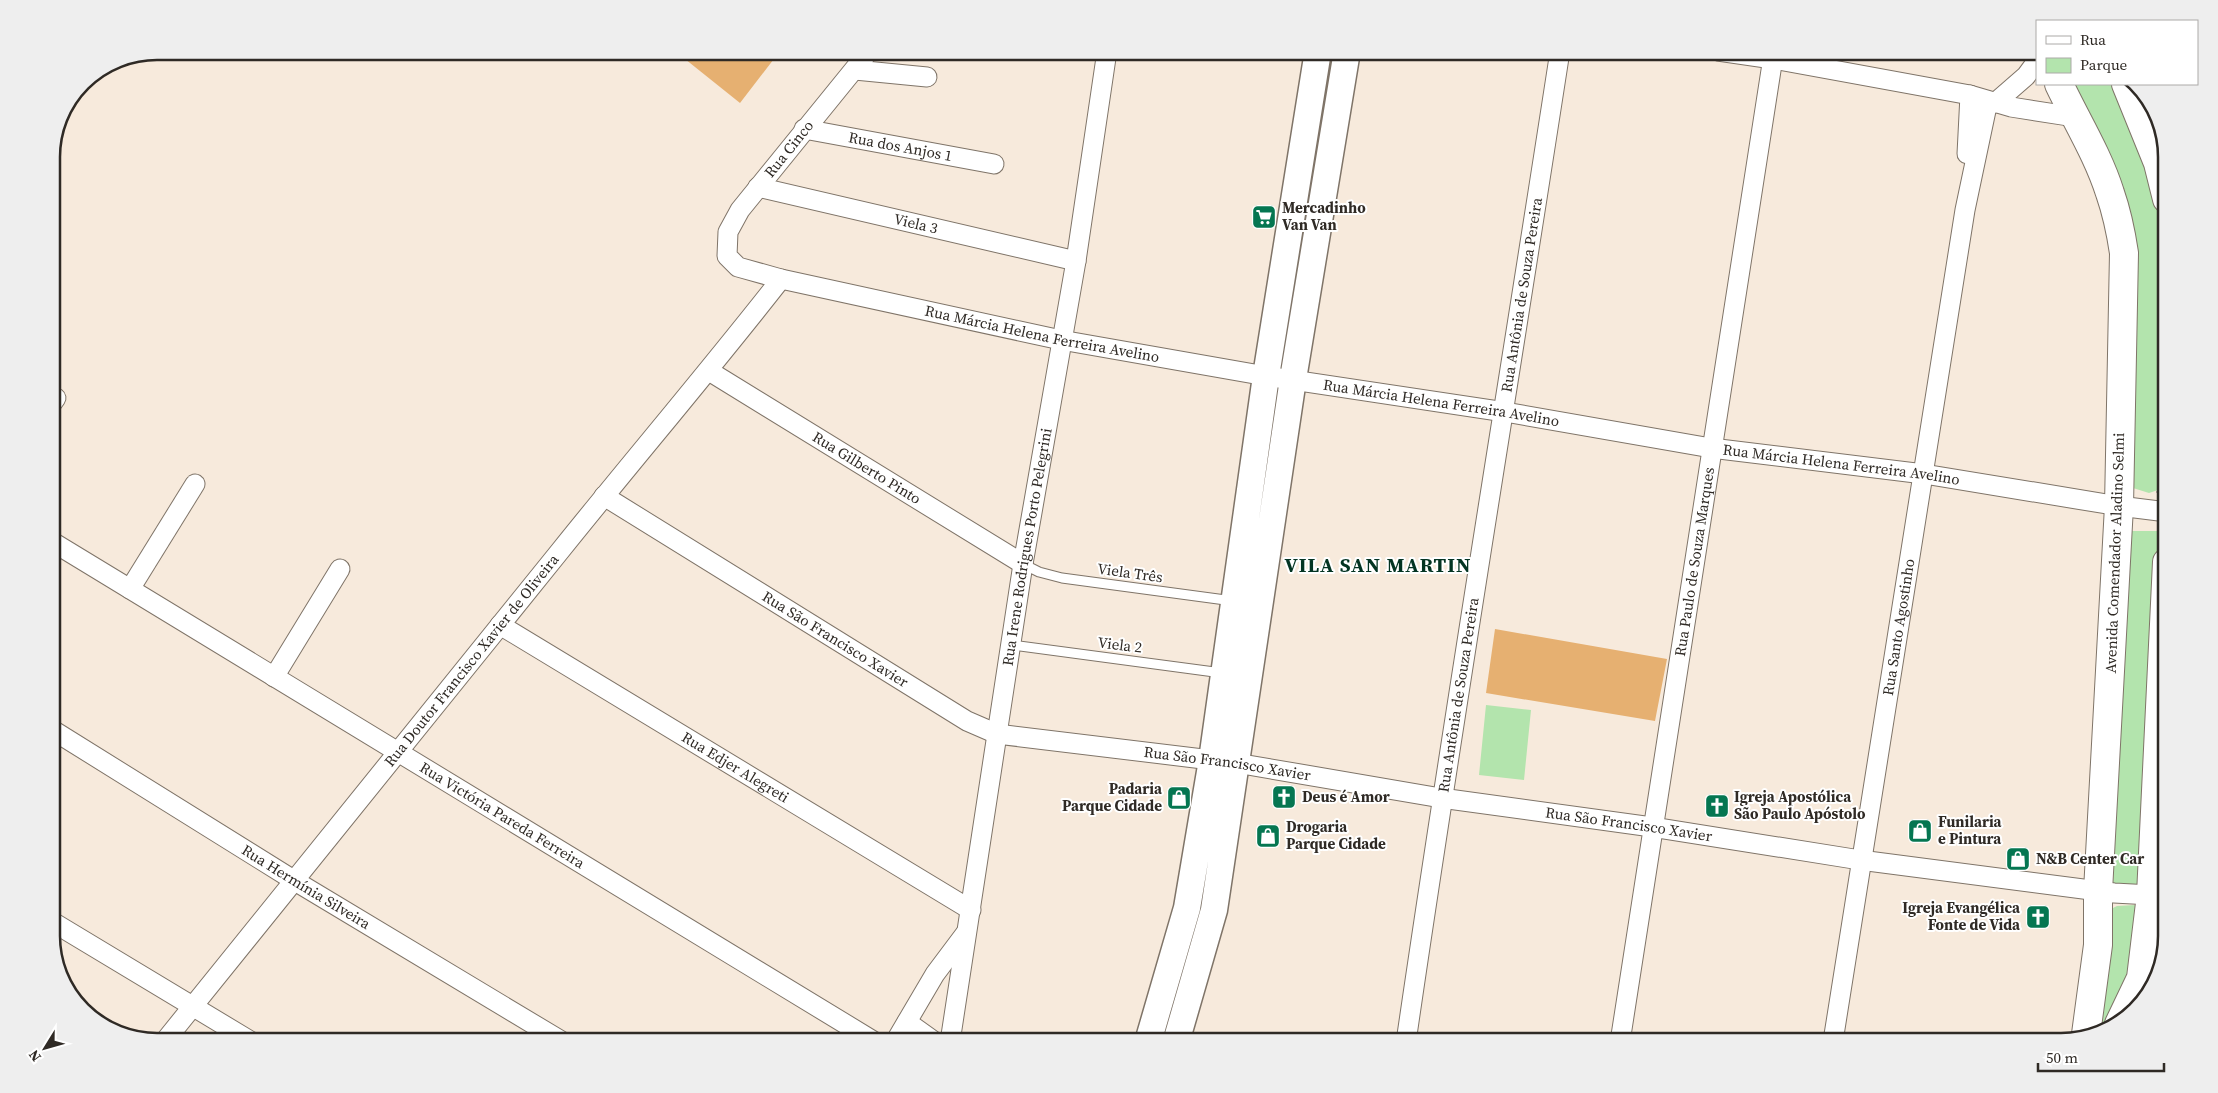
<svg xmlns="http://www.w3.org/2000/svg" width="2218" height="1093" font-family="'Source Serif 4',serif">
<rect width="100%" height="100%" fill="#f7eadc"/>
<path fill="#b3e4ad" d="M2070 84H2122L2154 168 2167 238V413L2164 477 2161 489 2149 493 2133 488 2126 220Z
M2131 531H2161L2148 887 2113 883Z
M1486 705 1531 710 1524 780 1479 775Z
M2135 905 2143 914 2130 981 2104 1029 2098 1031 2111 909 2117 906Z"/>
<path fill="#e6b071" d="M675 51H780L740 103Z
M1495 629 1667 659 1655 721 1486 693Z"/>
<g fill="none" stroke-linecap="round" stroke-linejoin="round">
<defs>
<path id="service" d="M1023 564 1039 572 1062 578 1233 601
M1012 645 1222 673"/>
<g id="minor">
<path id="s1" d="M869 51 740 210 728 232 727 256 738 267 781 279 1061 340 1266 376 1505 412 1711 448 1924 474 2119 506 2167 512"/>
<path d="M1718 51 1773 59 1970 95 2011 107 2075 117"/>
<path d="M855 70 927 77"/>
<path d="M1995 103 2026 76 2037 61"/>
<path id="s2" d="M804 129 994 164"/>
<path d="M1967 154 1970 95"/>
<path id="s3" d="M758 187 1076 261"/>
<path id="s4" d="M709 371 1023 564"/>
<path d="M51 405 56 398"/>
<path id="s5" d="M604 496 967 721 997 734 1236 763 1441 798 1652 827 1860 860 2114 893 2151 895"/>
<path id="s6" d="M51 541 875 1042"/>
<path d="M130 589 195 484"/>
<path id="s7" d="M500 625 971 910"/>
<path d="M274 677 340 569"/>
<path id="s8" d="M51 729 295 881 563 1042"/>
<path d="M51 921 252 1042"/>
<path d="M907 1022 935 1042"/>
<path id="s9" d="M164 1042C297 878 428 714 560 551 633 460 709 371 781 279"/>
<path d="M895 1042 935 974 965 934"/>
<path id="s10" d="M950 1042 1023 564 1076 261 1107 51"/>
<path id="s11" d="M1406 1042C1454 711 1509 382 1560 51"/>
<path id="s12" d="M1620 1042 1774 51"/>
<path id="s13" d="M1830 1042 1834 1035 1965 210 1988 101"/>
</g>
<path id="secondary" d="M1148 1042 1187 908 1212 760 1266 376 1318 51
M1176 1042 1214 910 1293 379 1347 51"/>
<path id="primary" d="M2059 84C2076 120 2098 155 2110 193 2117 213 2121 233 2124 253L2119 506 2098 891V945L2086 1034
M2126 84 2158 163 2167 199
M2119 1024 2141 978 2151 895 2167 562"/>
</defs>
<use href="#service" stroke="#7f7468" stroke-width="11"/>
<use href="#minor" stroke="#7f7468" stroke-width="21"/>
<use href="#secondary" stroke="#7f7468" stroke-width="29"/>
<use href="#primary" stroke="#7f7468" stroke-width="30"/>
<path stroke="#8d857b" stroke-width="3" stroke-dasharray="2.5 4" stroke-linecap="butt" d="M2157 493C2168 483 2166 425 2167 408"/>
<use href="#service" stroke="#fff" stroke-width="9"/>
<use href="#minor" stroke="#fff" stroke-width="19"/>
<use href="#secondary" stroke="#fff" stroke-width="26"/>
<use href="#primary" stroke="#fff" stroke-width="28"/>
</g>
<defs>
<symbol id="supermarket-square" viewBox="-11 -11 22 22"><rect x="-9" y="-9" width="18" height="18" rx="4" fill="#057651" stroke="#fff"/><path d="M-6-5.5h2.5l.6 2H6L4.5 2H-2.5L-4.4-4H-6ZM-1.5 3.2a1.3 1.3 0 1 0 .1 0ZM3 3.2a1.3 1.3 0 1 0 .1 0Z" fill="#fff"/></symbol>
<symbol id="church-square" viewBox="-11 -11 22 22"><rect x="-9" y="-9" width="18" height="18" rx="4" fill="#057651" stroke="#fff"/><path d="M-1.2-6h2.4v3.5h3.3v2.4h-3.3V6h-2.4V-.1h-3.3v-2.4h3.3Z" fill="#fff"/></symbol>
<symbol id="shop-square" viewBox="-11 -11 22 22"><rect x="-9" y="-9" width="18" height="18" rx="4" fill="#057651" stroke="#fff"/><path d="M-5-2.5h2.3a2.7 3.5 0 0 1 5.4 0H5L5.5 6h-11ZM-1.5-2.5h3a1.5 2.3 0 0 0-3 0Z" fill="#fff"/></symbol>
</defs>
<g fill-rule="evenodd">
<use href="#supermarket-square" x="1250" y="203" width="28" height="28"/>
<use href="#church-square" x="1270" y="783" width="28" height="28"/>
<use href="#shop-square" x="1165" y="784" width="28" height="28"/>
<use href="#church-square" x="1703" y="792" width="28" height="28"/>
<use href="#shop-square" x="1906" y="817" width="28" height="28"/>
<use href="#shop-square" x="1254" y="822" width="28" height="28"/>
<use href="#shop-square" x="2004" y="845" width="28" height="28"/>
<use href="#church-square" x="2024" y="903" width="28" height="28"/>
</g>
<g text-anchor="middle" stroke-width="4" stroke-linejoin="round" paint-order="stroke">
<g font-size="15" fill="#2f2a25" stroke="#fff">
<text dy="5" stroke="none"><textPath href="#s2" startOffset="98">Rua dos Anjos 1</textPath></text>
<text transform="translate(789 149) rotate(-51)" y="5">Rua Cinco</text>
<text dy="5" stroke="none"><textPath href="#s3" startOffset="162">Viela 3</textPath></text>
<text dy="5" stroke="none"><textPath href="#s11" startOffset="756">Rua Antônia de Souza Pereira</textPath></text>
<text dy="5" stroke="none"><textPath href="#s1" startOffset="581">Rua Márcia Helena Ferreira Avelino</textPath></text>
<text dy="5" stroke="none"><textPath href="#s1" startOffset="986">Rua Márcia Helena Ferreira Avelino</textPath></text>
<text dy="5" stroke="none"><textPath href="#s1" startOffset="1391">Rua Márcia Helena Ferreira Avelino</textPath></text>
<text dy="5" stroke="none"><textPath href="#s4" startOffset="185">Rua Gilberto Pinto</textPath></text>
<text dy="5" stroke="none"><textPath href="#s10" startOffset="501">Rua Irene Rodrigues Porto Pelegrini</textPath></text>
<text transform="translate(2115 553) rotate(-88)" y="5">Avenida Comendador Aladino Selmi</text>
<text dy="5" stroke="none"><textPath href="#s12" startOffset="486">Rua Paulo de Souza Marques</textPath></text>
<text transform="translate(1130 573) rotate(8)" y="5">Viela Três</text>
<text dy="5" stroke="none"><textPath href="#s13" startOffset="421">Rua Santo Agostinho</textPath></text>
<text dy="5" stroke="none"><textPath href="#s5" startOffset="272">Rua São Francisco Xavier</textPath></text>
<text transform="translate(1120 645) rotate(7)" y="5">Viela 2</text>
<text dy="5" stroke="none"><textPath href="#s9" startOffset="490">Rua Doutor Francisco Xavier de Oliveira</textPath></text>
<text dy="5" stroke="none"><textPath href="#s11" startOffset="351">Rua Antônia de Souza Pereira</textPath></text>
<text dy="5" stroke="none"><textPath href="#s5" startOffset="692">Rua São Francisco Xavier</textPath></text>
<text dy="5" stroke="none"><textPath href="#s7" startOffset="275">Rua Edjer Alegreti</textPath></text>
<text dy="5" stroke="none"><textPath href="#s6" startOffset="528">Rua Victória Pareda Ferreira</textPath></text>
<text dy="5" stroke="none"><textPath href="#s5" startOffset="1098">Rua São Francisco Xavier</textPath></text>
<text dy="5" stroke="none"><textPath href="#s8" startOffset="300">Rua Hermínia Silveira</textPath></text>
</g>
<g font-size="15" font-weight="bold" fill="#2f2a25" stroke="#fff" text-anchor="start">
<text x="1282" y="213">Mercadinho<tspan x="1282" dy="17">Van Van</tspan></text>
<text x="1162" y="794" text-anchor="end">Padaria<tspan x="1162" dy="17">Parque Cidade</tspan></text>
<text x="1302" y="802">Deus é Amor</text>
<text x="1734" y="802">Igreja Apostólica<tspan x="1734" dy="17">São Paulo Apóstolo</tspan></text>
<text x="1938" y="827">Funilaria<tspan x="1938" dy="17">e Pintura</tspan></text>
<text x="1286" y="832">Drogaria<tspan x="1286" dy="17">Parque Cidade</tspan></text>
<text x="2036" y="864">N&amp;B Center Car</text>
<text x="2020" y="913" text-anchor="end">Igreja Evangélica<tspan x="2020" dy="17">Fonte de Vida</tspan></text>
</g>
<g font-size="20" font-weight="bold" letter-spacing="1" fill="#033422" stroke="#fff">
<text x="1378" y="572">VILA SAN MARTIN</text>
</g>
</g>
<path d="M0 0H2218V1093H0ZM157 60H2061A97 97 0 0 1 2158 157V936A97 97 0 0 1 2061 1033H157A97 97 0 0 1 60 936V157A97 97 0 0 1 157 60Z" fill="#eee" fill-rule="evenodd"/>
<path fill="none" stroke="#2f2a25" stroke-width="2.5" d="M157 60H2061A97 97 0 0 1 2158 157V936A97 97 0 0 1 2061 1033H157A97 97 0 0 1 60 936V157A97 97 0 0 1 157 60Z"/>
<rect x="2036" y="20" width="162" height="65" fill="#ffffff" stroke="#acaaa8"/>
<rect x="2046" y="36" width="25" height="8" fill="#ffffff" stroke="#acaaa8"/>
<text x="2080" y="45" font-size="15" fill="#2f2a25">Rua</text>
<rect x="2046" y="58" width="25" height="15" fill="#b3e4ad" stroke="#acaaa8"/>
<text x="2080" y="70" font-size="15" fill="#2f2a25">Parque</text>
<g transform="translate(45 1048) rotate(233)" stroke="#ffffff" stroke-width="4" paint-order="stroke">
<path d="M0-4L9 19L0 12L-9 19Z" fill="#2f2a25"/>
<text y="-8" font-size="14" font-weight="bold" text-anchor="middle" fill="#2f2a25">N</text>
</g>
<path d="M2038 1063v8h126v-8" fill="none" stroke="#2f2a25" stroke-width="2.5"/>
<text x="2046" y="1063" font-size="15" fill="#2f2a25" stroke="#ffffff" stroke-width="4" paint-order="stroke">50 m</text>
</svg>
